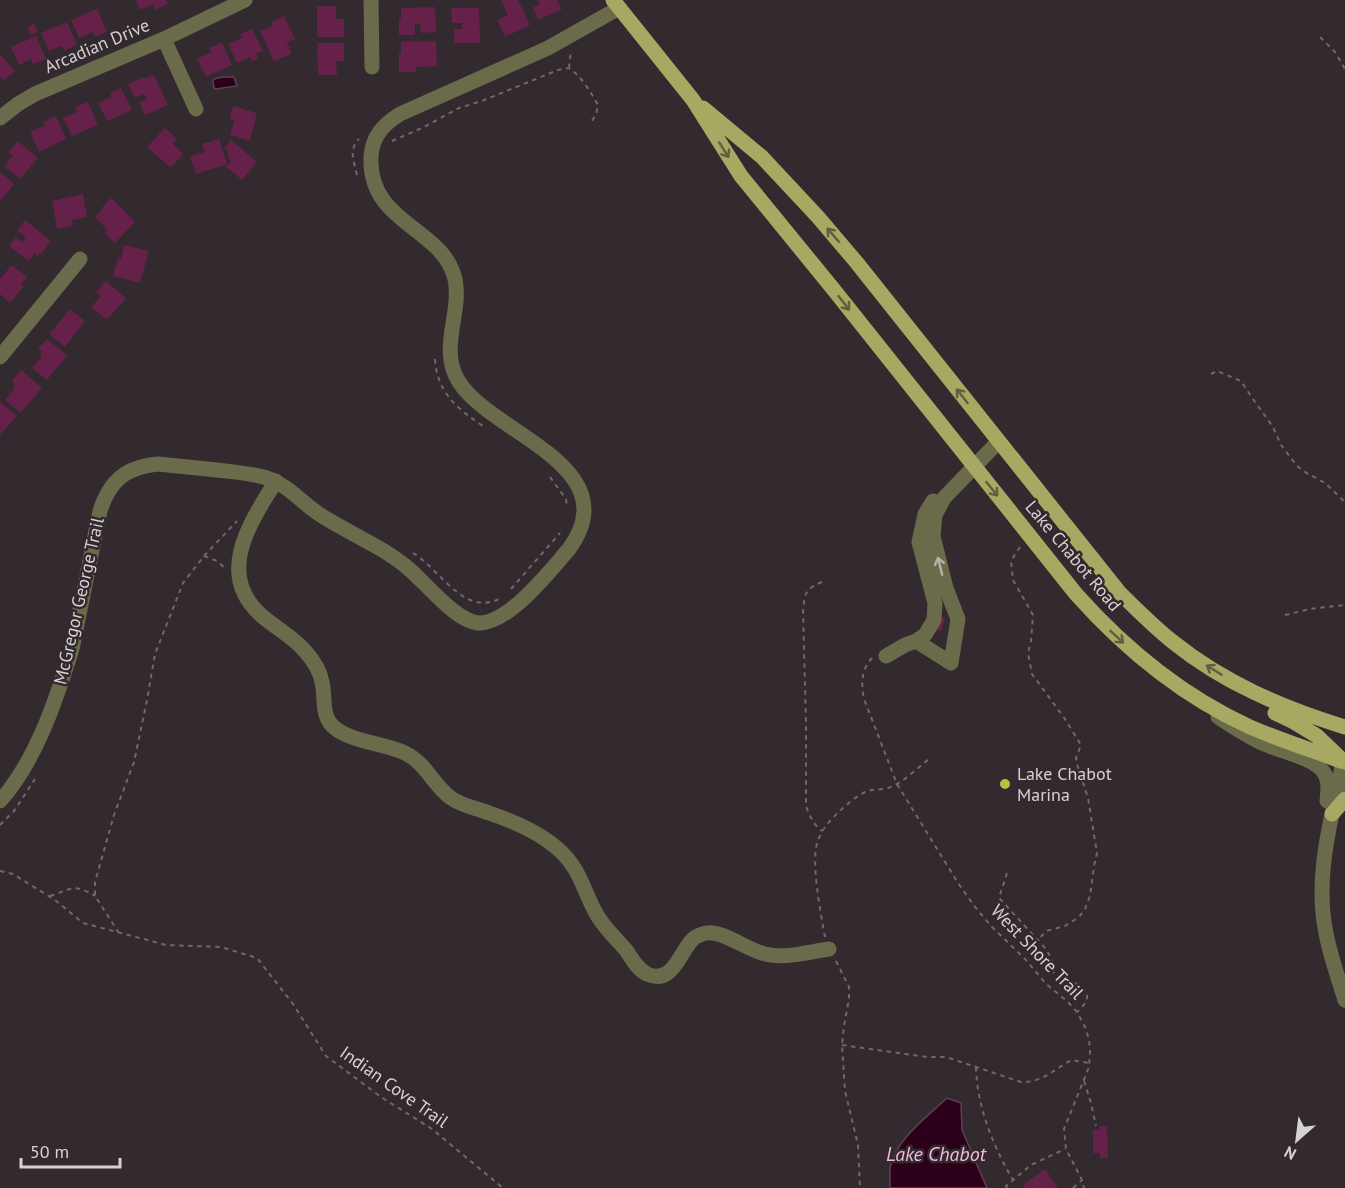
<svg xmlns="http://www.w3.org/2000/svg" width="1345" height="1188" font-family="'PT Sans',sans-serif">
<rect width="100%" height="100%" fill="#322a2e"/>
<path fill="#2c001b" stroke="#5f3f52" stroke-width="1.5" d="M223 77H234L237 86 216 89 214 88 213 81 214 79Z
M947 1098 961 1103 962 1130 987 1188H890C890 1182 890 1175 890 1168 894 1141 928 1116 947 1098Z"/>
<path fill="#65214a" d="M136 0H166L168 4 155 10 153 4 140 10Z
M501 0H518L530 25 505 37 497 20 508 15Z
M538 0H557L562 9 538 20 533 7 540 4Z
M317 6H336V19H344V37H317Z
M435 7 436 32 421 33 420 24H415V35H399V19H401V8Z
M451 8H479L480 43H454V29H462V23H452Z
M97 9 107 32 95 37 92 32 79 38 71 20Z
M284 16 295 39 286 43 289 45 291 54 274 61 260 31 273 25 271 22Z
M67 22 77 45 64 51 62 46 49 51 41 33Z
M34 24 38 32 31 35 27 27Z
M252 29 263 51 256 54 258 57 256 60 252 61 250 57 237 63 228 44 242 38 240 34Z
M36 36 46 59 33 64 31 59 19 65 11 47Z
M436 41 437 66 416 67V72H399V53H401V42Z
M222 43 232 65 206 77 197 59 211 52 209 48Z
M317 43H344V61H336L337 75H318Z
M0 54 15 71 4 80 0 76Z
M154 75 168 105 145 115 139 102 147 99 144 94 135 98 128 84 144 77 145 78Z
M121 88 132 110 107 121 98 103 111 97V92Z
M88 102 98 125 72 136 63 118 77 112 75 107Z
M233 106 257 113 250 141 230 135 234 121 230 119Z
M56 116 66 139 39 152 30 132 45 125 43 122Z
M165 128 177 139 173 144 183 154 171 168 147 147Z
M219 139 227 164 196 174 190 156 205 152 202 144Z
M231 140 257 162 242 180 226 167 231 161 228 158 229 156 227 154 229 152 224 148Z
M18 141 38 158 20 179 4 166 13 156 8 152Z
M0 172 14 184 0 201Z
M83 194 87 217 72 220 73 226 57 229 52 201Z
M111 198 135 222 115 243 105 233 108 230 95 217 102 210 101 209Z
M25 220 51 241 41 254 40 253 37 256 35 253 29 261 9 246 16 237 22 242 26 237 17 231Z
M124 245 149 251 140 283 113 276 118 258 121 259Z
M12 265 27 277 21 284 23 287 10 303 0 294V279Z
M106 281 126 298 107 320 91 307 101 296 96 292Z
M70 309 85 321 65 347 49 334Z
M47 339 67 355 47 380 32 368 42 356 40 354 42 352 38 349Z
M21 370 42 388 21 413 5 400 15 388 13 387 15 384 12 381Z
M0 402 17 416 0 435Z
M939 616 945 618 941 631 935 629Z
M1099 1126H1107L1108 1158H1100V1153H1093V1130H1099Z
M1045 1169 1058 1188H1025L1023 1185Z"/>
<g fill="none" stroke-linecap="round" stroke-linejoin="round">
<path stroke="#6f686c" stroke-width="2" stroke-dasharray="4.5 4.5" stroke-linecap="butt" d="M1320 37 1335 52 1345 69
M569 68 571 50
M392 141 422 128 459 108 482 101 558 70 569 68C582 77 590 91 598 105L596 115 591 122
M357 175C354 161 348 150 359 139
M435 359C437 394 459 410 486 428
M1211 374 1217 371 1241 381 1253 399 1273 427 1281 445 1297 466 1305 472 1325 483 1345 502
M550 477 566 499 567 508
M1020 547 1011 561 1013 580 1033 615 1031 641 1028 653 1032 674 1065 719 1081 745 1076 758 1077 764 1088 798 1097 853 1094 866 1090 896 1085 909 1079 917 1065 926 1046 931 1038 940
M413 553C441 570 463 616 499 599
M204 556 237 521
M822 582C805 589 805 593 803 610L806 723V806C810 817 813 824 822 831
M511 589 560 533
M1285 615 1310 609 1345 605
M872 658C861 670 861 684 864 699L897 784 958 883 975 907 992 927 1026 960 1046 984 1067 1001 1077 1012 1085 1027 1089 1039 1090 1051 1089 1067 1064 1129 1066 1149 1082 1180 1084 1188
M0 825 14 811 35 779
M0 871 13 874 55 900 83 923 166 945 221 947 257 958 293 1004 326 1056 381 1097 432 1129 503 1188
M1007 873 999 898 1047 950 1052 961 1053 971 1055 974C1070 982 1104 989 1077 1012
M50 896C71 889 74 883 95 896
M119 933 95 896V882L114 815 134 762 147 700 155 654 183 583 204 556 217 561 225 568
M825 937C821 915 810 860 818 841 822 828 833 817 843 808 850 802 857 796 865 792 872 789 880 790 888 788 903 783 916 769 929 759
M836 961 849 987V999L844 1026 842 1045 845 1091 858 1145 860 1188
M842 1045 927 1057H946L1021 1082C1041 1083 1054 1070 1071 1060L1089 1063
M976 1067C977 1107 993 1146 1013 1180
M1084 1081 1091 1103 1096 1126
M1007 1188 1006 1186 1031 1165 1065 1149
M1073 1188 1082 1180"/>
<path stroke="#6a6b4a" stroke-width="15" d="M371 0 372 67
M164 39 196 109
M0 118 18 104 35 94 164 39 245 0
M0 357 80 259
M276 481C249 524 215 575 262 616 276 628 293 637 305 651 313 660 320 670 322 682 326 699 320 717 336 729 356 743 384 743 405 753 427 764 433 785 451 798 462 806 477 808 489 813 513 821 539 832 558 849 581 869 583 891 597 915 605 929 616 938 626 950 632 959 637 969 647 974 673 986 680 951 693 939 696 936 702 934 706 933 722 930 747 950 765 954 786 959 808 952 829 949
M916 641 951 663 958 619 946 588 933 536 935 515 944 498 998 442
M886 656 905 645 916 641 925 635 934 620 935 603 919 542 925 514 933 501
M1218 717C1232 726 1247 736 1262 743 1279 751 1310 757 1322 770 1330 779 1328 790 1327 801
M1343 762C1333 812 1318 862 1323 914 1326 943 1336 971 1345 1000
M0 801C36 761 56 700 72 649L100 511C110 480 126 467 158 464 178 466 198 468 217 470 234 472 251 473 267 478 288 485 301 502 319 514 348 533 382 546 409 569 426 583 457 623 480 623 510 622 549 572 569 549 629 466 492 434 459 382 438 349 462 314 455 279 443 227 368 224 371 157 372 136 384 124 400 114L548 48 619 8"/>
<path stroke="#a7a861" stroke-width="15" d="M613 0 693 100 741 176 834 290 1076 594C1125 649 1182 696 1250 727 1273 737 1296 745 1319 753 1328 756 1336 760 1345 762
M703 108 762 157 818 217 857 263 1119 592C1136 609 1154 627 1173 642 1224 683 1283 708 1345 727
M1275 713 1294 722 1317 736 1339 757
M1332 814 1345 799"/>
</g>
<defs><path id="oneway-shaft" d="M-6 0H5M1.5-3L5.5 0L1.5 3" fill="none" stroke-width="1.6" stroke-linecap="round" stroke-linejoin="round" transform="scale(1.5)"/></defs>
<g stroke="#615c42">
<use href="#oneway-shaft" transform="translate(724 150) rotate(58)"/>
<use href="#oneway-shaft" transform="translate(833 235) rotate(-131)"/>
<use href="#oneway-shaft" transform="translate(844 303) rotate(52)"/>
<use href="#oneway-shaft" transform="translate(962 396) rotate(-128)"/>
<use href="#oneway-shaft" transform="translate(992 489) rotate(51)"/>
<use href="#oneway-shaft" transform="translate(1117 637) rotate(43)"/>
<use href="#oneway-shaft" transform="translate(1214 670) rotate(-148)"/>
</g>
<use stroke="#b6b2ab" href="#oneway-shaft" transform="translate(940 566) rotate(-104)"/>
<circle fill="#c0be41" stroke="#322a2e" stroke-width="2" cx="1005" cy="784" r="6"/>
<g text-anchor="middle" stroke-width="5" stroke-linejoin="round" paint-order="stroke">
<g font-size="18" fill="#d7d1d4" stroke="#322a2e">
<text transform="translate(97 46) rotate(-23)" y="6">Arcadian Drive</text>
<text transform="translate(1073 556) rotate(50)" y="6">Lake Chabot Road</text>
<text transform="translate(79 601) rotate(-77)" y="6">McGregor George Trail</text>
<text transform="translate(1037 952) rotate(46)" y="6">West Shore Trail</text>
<text transform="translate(394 1087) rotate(35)" y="6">Indian Cove Trail</text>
</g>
<g font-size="18" fill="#d7d1d4" stroke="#322a2e" text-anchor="start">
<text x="1017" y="780">Lake Chabot<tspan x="1017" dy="21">Marina</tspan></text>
</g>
<g font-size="20" font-style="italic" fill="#f7b8d8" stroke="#322a2e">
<text x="936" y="1161">Lake Chabot</text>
</g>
</g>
<g transform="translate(1297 1140) rotate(208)" stroke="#322a2e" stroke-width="4.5" paint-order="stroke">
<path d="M0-4.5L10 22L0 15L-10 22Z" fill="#d7d1d4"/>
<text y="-9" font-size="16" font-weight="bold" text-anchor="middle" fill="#d7d1d4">N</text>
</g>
<path d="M21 1158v9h99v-9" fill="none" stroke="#d7d1d4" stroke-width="3"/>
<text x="30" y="1158" font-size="18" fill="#d7d1d4" stroke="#322a2e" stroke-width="4.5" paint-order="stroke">50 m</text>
</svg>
